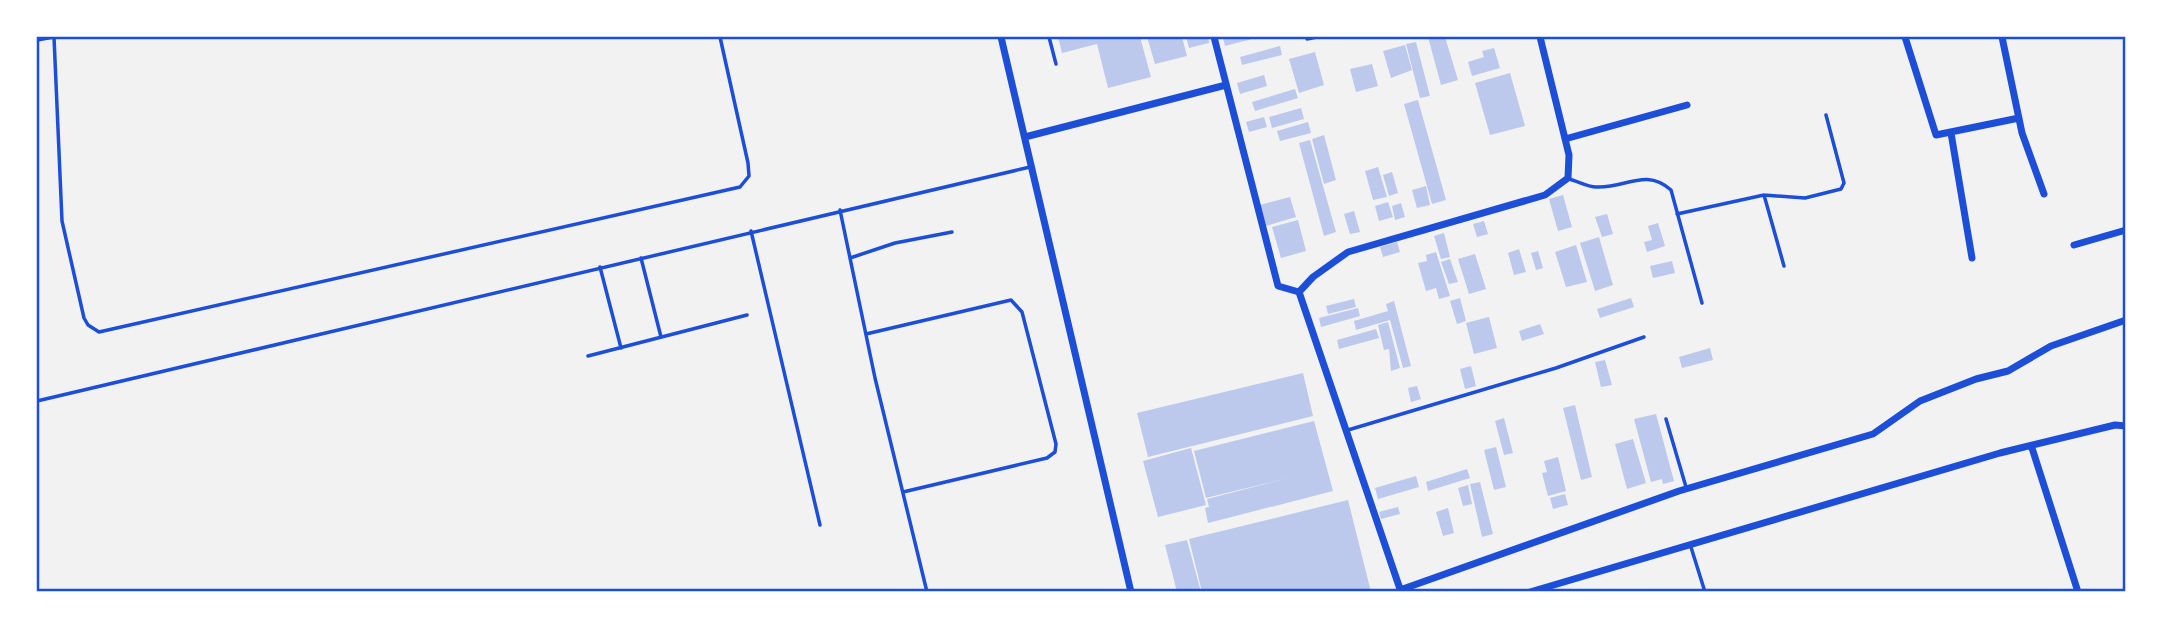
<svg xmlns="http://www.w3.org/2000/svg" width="2163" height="629" font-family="Mulish,sans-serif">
<rect width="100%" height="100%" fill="#f2f2f2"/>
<path fill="#bdc9ec" d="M1058 37H1140L1151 77 1108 88 1097 44 1062 53Z
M1147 37H1182L1187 56 1155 64Z
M1186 37H1208L1209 43 1189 48Z
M1229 37H1252V39L1225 46 1223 38Z
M1428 37H1445L1458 80 1441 85Z
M1416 42 1430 96 1420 98 1406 44Z
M1405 45 1412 70 1391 78 1383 51Z
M1280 46 1282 55 1242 65 1240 57Z
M1494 48 1500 68 1472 76 1468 62 1484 57 1482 51Z
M1315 52 1324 85 1299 93 1289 59Z
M1372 64 1378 86 1356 92 1350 69Z
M1510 73 1525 126 1490 135 1475 83Z
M1264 75 1267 86 1240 94 1237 83Z
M1295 89 1298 98 1255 111 1252 102Z
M1418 100 1446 200 1432 204 1404 104Z
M1301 108 1304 119 1272 128 1269 117Z
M1264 117 1267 127 1249 132 1246 122Z
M1308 122 1311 133 1280 141 1277 131Z
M1324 135 1336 180 1324 184 1312 139Z
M1310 140 1336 232 1324 236 1299 143Z
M1378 167 1387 197 1373 200 1365 171Z
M1392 172 1398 193 1389 196 1383 175Z
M1426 186 1430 205 1417 208 1412 190Z
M1563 195 1572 227 1558 231 1549 199Z
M1290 197 1296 217 1266 226 1260 205Z
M1388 202 1393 217 1379 221 1375 206Z
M1401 203 1405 217 1395 220 1392 206Z
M1354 211 1360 232 1350 234 1344 214Z
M1607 214 1613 234 1602 237 1595 217Z
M1298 220 1306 251 1281 258 1272 227Z
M1484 221 1488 234 1477 237 1473 224Z
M1658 223 1665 246 1647 252 1644 242 1652 240 1648 226Z
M1444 233 1450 257 1441 259 1434 236Z
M1599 237 1613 285 1595 291 1580 243Z
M1397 242 1400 252 1383 257 1380 247Z
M1576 245 1587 282 1566 287 1555 252Z
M1519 249 1526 272 1514 275 1508 253Z
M1538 251 1543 268 1536 270 1531 253Z
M1436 252 1450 296 1439 299 1436 288 1426 291 1418 263 1427 261 1426 255Z
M1475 254 1486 289 1469 294 1458 259Z
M1450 259 1458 282 1449 284 1441 262Z
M1672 261 1675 273 1653 278 1650 266Z
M1460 298 1466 321 1457 324 1450 301Z
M1631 298 1634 307 1600 318 1597 309Z
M1354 299 1356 307 1328 314 1326 306Z
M1394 301 1411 366 1403 368 1390 320 1356 330 1354 321 1388 311 1386 304Z
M1358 308 1360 316 1321 327 1319 318Z
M1489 317 1497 348 1474 354 1466 323Z
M1388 322 1400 368 1391 371 1389 349 1384 350 1378 325Z
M1540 324 1544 334 1522 341 1519 331Z
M1376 329 1379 338 1339 349 1337 340Z
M1710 348 1713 360 1682 368 1679 357Z
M1605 360 1612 385 1601 387 1595 362Z
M1471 366 1476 386 1465 389 1460 369Z
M1303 373 1313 416 1148 457 1137 413Z
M1417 386 1421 399 1411 402 1408 388Z
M1575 405 1592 477 1581 480 1563 408Z
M1656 414 1674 481 1663 484 1662 479 1651 482 1634 419Z
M1504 418 1513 453 1504 455 1495 421Z
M1314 421 1333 491 1208 523 1205 508 1209 507 1207 499 1289 478 1206 498 1194 451Z
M1633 439 1646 483 1627 489 1615 444Z
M1496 447 1506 487 1494 490 1484 450Z
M1191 448 1206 505 1158 517 1143 461Z
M1558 457 1566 491 1548 496 1542 473 1547 472 1544 461Z
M1467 469 1470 478 1428 491 1426 482Z
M1416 476 1419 487 1378 499 1375 488Z
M1480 482 1493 534 1482 537 1470 484Z
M1468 485 1472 504 1463 506 1458 488Z
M1565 494 1568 505 1553 509 1550 498Z
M1348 500 1371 592H1202L1189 539Z
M1398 507 1400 514 1381 519 1379 512Z
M1448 508 1454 533 1443 536 1436 512Z
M1187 540 1201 592H1177L1165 545Z"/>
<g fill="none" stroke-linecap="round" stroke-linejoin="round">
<path stroke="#1d4ed8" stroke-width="3.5" d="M54 37 62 221 84 318 88 325 99 332 740 187 749 176 748 163 720 37
M1049 37 1056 64
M1307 39 1317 37
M37 40 54 37
M1569 179C1577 181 1588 187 1596 187 1625 189 1645 167 1671 190L1702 303
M1764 195 1784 266
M840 210 875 378 927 592
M1677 214 1764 195 1805 198 1841 189 1844 183 1826 115
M751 231 820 525
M641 258 661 337
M850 258 895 243 952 232
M600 267 621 348
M866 334 1011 300 1022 312 1056 444 1055 452 1047 458 903 492
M588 356 747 315
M37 401 1030 167
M1666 419 1686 487
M1348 430 1556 368 1644 337
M1690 544 1705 592"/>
<path stroke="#1d4ed8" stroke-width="7" d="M1001 37 1131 592
M1214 37 1278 286 1299 292
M1905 37 1936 135 2019 118
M2002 37 2022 133 2044 194
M1951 133 1972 258
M1025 137 1226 85
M1565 139 1687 105
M2074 245 2126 230
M2032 448 2078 592
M1400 590 1679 491 1873 434 1920 401 1976 379 2008 371 2051 346 2126 320
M1401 592 1299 292 1313 277 1348 252 1545 195 1568 178 1569 155 1540 37
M1530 592 2000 453 2115 425 2126 426"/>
</g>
<rect width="2163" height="629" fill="none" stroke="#ffffff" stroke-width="77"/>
<rect x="38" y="38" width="2086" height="552" fill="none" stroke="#1d4ed8" stroke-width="2.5"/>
</svg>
